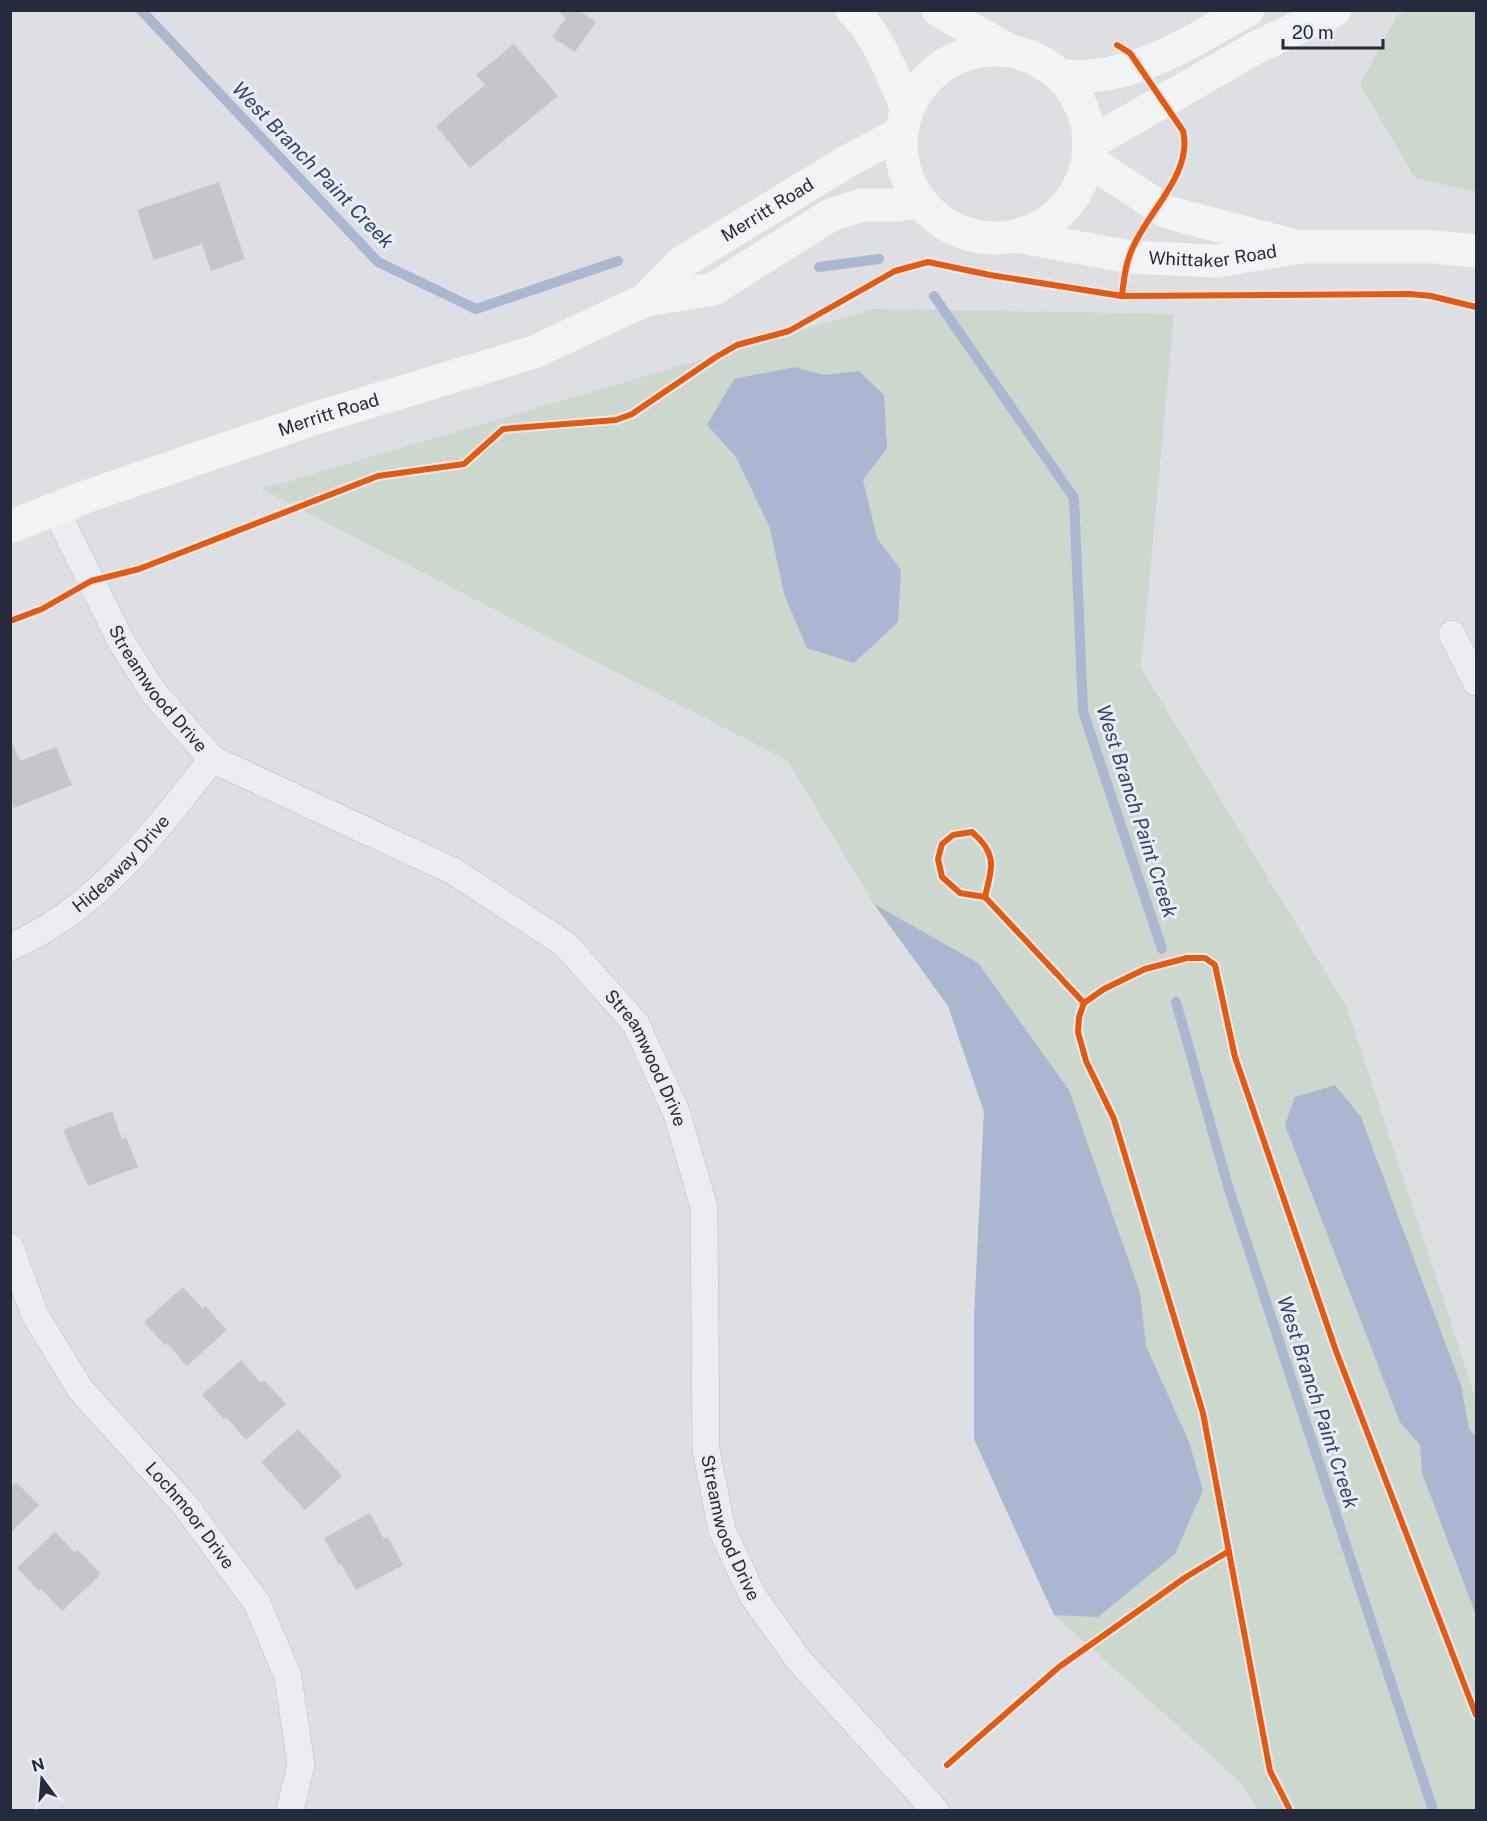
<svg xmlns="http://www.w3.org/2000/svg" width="1487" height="1821" font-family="'Public Sans',sans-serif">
<rect width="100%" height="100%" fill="#dedfe3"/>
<path fill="#ccd7ce" d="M1411 10 1476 11V192L1415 178 1360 84 1397 16Z
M874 309 1174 314 1141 668 1347 1008 1476 1399V1810H1258L1239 1781 1054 1615 974 1439V1317L984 1112 948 1006 874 904 788 761 261 489Z"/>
<path fill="#aab7d0" d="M795 367 824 375 859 371 884 395 887 448 863 480 877 538 901 570 898 622 854 663 807 648 784 594 770 528 736 457 707 425 734 379Z
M874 904 978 963 1069 1090 1140 1293 1146 1346 1189 1442 1203 1490 1175 1554 1098 1617 1054 1615 974 1439V1317L984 1112 948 1006Z
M1335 1085 1361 1117 1461 1385 1469 1429 1476 1437V1615L1422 1473 1420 1445 1400 1422 1285 1125 1295 1097Z"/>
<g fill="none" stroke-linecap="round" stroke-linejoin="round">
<path stroke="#aab7d0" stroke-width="10" d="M141 10 378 262 476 309 618 261
M819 267 879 259
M934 296 1074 498 1083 711 1162 949
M1176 1002 1228 1186 1433 1810"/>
</g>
<path fill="#c5c6cb" d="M555 10H578L596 22 575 52 552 37 566 18Z
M514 44 558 96 470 168 436 126 485 85 476 75Z
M219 182 245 259 211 271 202 244 154 260 137 210Z
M10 738 20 761 56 747 72 785 14 808 10 800Z
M112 1111 122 1139 126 1137 138 1167 88 1186 63 1130Z
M183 1287 203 1309 205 1306 227 1330 187 1366 167 1343 165 1345 144 1322Z
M241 1360 261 1383 264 1380 286 1404 246 1440 226 1417 224 1419 202 1395Z
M298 1429 342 1476 305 1510 261 1462Z
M10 1482 13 1485 16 1482 39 1505 10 1533Z
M370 1513 384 1539 388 1537 403 1565 356 1590 341 1564 339 1565 324 1538Z
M55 1532 75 1553 78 1550 101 1574 62 1611 41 1589 39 1591 17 1568Z"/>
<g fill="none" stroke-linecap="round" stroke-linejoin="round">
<defs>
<g id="street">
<path id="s1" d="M55 509 122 643 154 693 212 759 453 871 565 944 636 1024 677 1114 704 1207 706 1450 722 1530 753 1596 798 1659 935 1810"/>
<path d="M1452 634 1476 682"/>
<path id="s2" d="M10 947C97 910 156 831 212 759"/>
<path id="s3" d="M10 1247 35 1315 80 1389 184 1504 257 1603 288 1677 301 1765 290 1810"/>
</g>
</defs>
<use href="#street" stroke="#bbbcc0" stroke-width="28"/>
<use href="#street" stroke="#ecedf0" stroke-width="27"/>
<g stroke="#f2f3f4" stroke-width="33">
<path d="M852 10C876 30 896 81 907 110"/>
<path d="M938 10 1010 51"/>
<circle cx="995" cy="144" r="94"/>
<path d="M1059 75C1128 85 1189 42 1248 10"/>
<path d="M1089 144 1255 48 1335 10"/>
<path d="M1088 160 1167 212 1288 244"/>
<path id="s4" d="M1017 236 1129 257 1216 261 1301 247H1433L1476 251"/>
<path id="s5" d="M645 300 681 263 846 162 901 133"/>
<path id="s6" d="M10 527 88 496 316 418 534 352 645 300 713 289 831 215 862 205H900L920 202"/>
</g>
<defs>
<path id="cycleway" d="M1117 45 1130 53 1183 131C1193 171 1151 209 1135 243 1126 260 1124 277 1122 296
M10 621 42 609 91 581 139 569 378 476 464 464 503 429 616 420 632 414 716 357 737 345 789 331 895 271 928 262 990 275 1122 296 1410 294 1431 296 1476 307
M985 897C992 867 998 854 972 832L953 835 942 844 938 859 942 877 960 893 985 897 1084 1003
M947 1765 1059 1667 1186 1577 1229 1551
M1290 1810 1270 1771 1203 1413 1114 1119 1086 1061 1078 1032 1079 1017 1084 1003 1104 989 1145 969 1187 958H1205L1215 965 1235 1057 1336 1351 1476 1715"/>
</defs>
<use href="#cycleway" stroke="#eaedf4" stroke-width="10"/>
<use href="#cycleway" stroke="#e8590c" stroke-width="6"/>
</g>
<g text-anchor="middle" stroke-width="6" stroke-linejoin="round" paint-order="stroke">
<g font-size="18" fill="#252a3c" stroke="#eaedf4">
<text dy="6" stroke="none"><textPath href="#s5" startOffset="153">Merritt Road</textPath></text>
<text dy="6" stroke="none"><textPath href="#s4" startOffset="198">Whittaker Road</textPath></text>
<text dy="6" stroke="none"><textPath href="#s6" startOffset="338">Merritt Road</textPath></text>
<text dy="6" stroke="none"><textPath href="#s1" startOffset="208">Streamwood Drive</textPath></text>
<text dy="6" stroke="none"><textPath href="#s2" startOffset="140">Hideaway Drive</textPath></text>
<text dy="6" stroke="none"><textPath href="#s1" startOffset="838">Streamwood Drive</textPath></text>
<text dy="6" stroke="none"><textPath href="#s3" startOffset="327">Lochmoor Drive</textPath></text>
<text dy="6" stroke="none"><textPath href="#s1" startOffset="1324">Streamwood Drive</textPath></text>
</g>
<g font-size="20" font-style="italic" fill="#2e4371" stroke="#eaedf4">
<text transform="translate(313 165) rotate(46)" y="7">West Branch Paint Creek</text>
<text transform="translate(1137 811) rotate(72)" y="7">West Branch Paint Creek</text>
<text transform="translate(1318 1402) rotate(72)" y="7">West Branch Paint Creek</text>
</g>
</g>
<rect width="1487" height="1821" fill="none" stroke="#252a3c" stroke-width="24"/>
<g transform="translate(42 1779) rotate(344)" stroke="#eaedf4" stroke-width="4.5" paint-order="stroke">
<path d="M0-4.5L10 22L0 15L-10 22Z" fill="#252a3c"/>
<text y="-9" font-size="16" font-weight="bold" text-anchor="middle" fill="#252a3c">N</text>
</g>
<path d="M1283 39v9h100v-9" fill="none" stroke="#252a3c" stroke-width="3"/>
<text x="1292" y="39" font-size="18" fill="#252a3c" stroke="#eaedf4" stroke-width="4.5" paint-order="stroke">20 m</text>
</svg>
